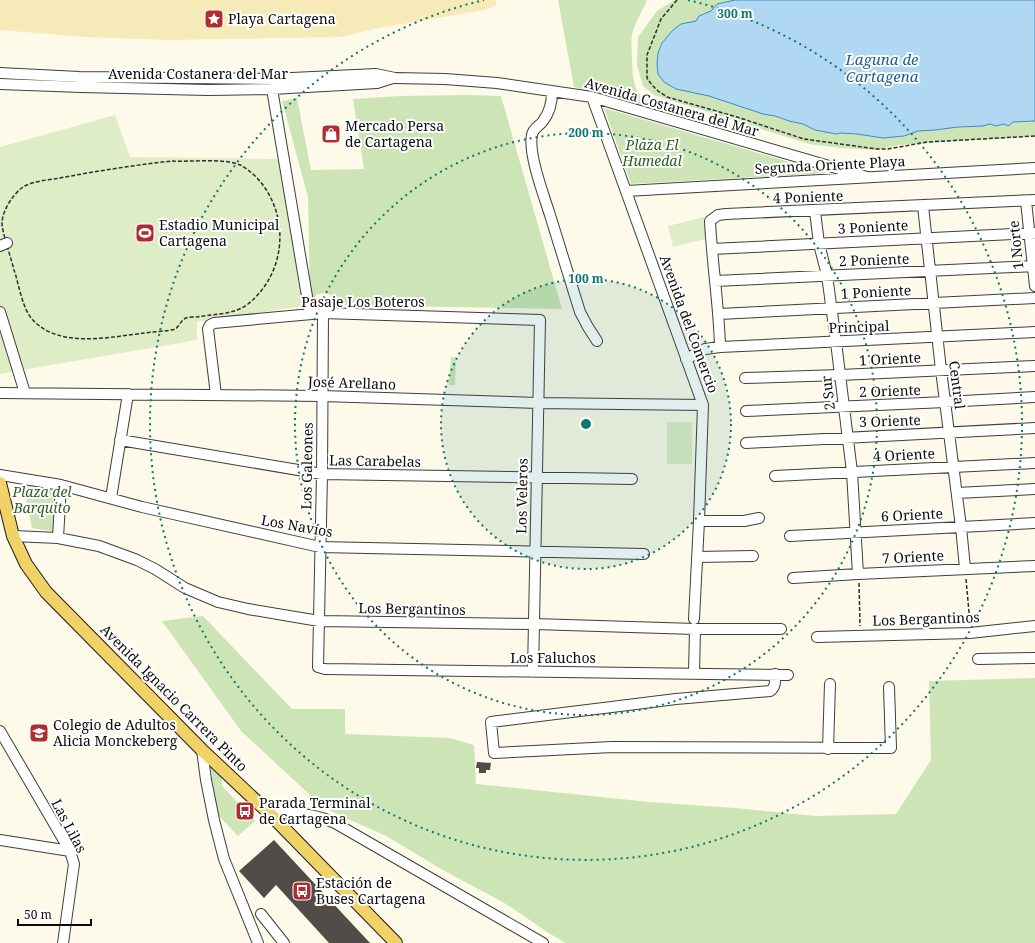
<svg xmlns="http://www.w3.org/2000/svg" width="1035" height="943" font-family="'Noto Serif',serif">
<rect width="100%" height="100%" fill="#fefae9"/>
<path fill="#cde5b6" d="M558 0H647C643 10 636 21 633 31 630 40 632 50 632 59 633 74 632 92 647 101L645 107 574 87Z
M675 0H1035V136L899 145 876 150 842 148 809 144 654 95 643 86 637 65 638 37 657 11Z
M466 95 501 96 562 309 333 305 331 295 323 293 316 295 314 302 310 299 308 197 282 101 297 98 311 170 364 169 353 99 399 96Z
M604 108 827 173 631 184Z
M451 357H456L455 385H449Z
M22 481 58 488 56 532 32 528Z
M203 616 292 709H345V734L450 738 474 745 476 784 649 802 735 808 816 816 896 814 931 760 929 681 1035 678V943H566L547 932 506 904 441 869 388 837 324 808 241 731 162 621Z
M211 769 222 775V786L255 821 238 836 215 812Z"/>
<path fill="#f6eab9" d="M0 0H497L495 6 485 10 373 29 342 37 168 40 84 37 0 30Z"/>
<path fill="#dfedc7" d="M115 115 130 157 278 159 303 306 197 322V340L0 374V147Z
M704 217 709 238 673 247 668 226Z
M667 422H692V464H667Z"/>
<path fill="#b1d8f2" stroke="#3d8bc4" d="M735 0H1035V121L1013 122 1008 126 1004 124 996 126 990 124 983 126 958 127 935 130 918 131 904 136 883 138 857 134 840 133 836 134 815 130 803 124 789 121 775 116 763 114 709 96 676 89 664 82 658 74 657 64 658 53 662 43 673 30 681 24 696 21 699 16 711 11 717 4Z"/>
<path fill="#524c48" d="M477 762 491 763 490 770H486V773H479V768H476Z
M274 840 370 943H329L276 885 264 898 239 871Z"/>
<g fill="none" stroke-linecap="round" stroke-linejoin="round">
<defs>
<path id="minor" d="M0 73 79 77 271 79 376 74 395 78 445 79 497 83 592 97 867 177
M0 84 81 87 208 90 272 89 377 83 393 78
M272 89 310 314
M552 92C552 102 550 112 543 121 540 126 533 128 532 135 528 154 544 196 550 215 560 248 570 280 580 312L588 327 597 341
M592 97 703 405 699 521 694 619
M626 191 1035 168
M1026 201 1035 286
M923 206 941 370 961 527 965 568
M815 211 819 244 827 275 836 342 852 472 858 574
M0 246 7 243
M712 249 1035 233
M715 281 1035 266
M0 312 25 393
M323 313 322 474 318 667 325 669 788 675
M719 314 1035 298
M720 347C719 305 712 263 710 221L718 215 726 214 1035 200
M686 359 705 349 720 347 1035 332
M745 378 840 375 1035 366
M0 393 322 396 538 403 703 405
M216 395 208 329 210 325 214 323 323 313 540 320 533 672
M746 411 945 402 1035 397
M120 440 322 474 632 479
M746 443 1035 428
M0 475 61 485 142 507 320 547 644 554
M775 476 1035 463
M957 493 1035 489
M111 498 128 394
M699 521H744L759 518
M13 536 58 538 99 546 137 560 155 569 185 588 218 602 248 609 319 621 534 624 695 629H781
M790 536 1035 523
M58 538 61 485
M697 557 753 556
M793 578 858 574 1035 566
M817 637 970 633 1035 626
M978 659 1035 658
M694 673 695 629
M775 674C775 681 776 687 770 691L676 699 491 722 494 753 612 747 891 748 889 687
M0 731 70 851 74 864 63 943
M828 749 830 684
M202 750 206 780 214 820 224 859 258 943
M270 814C293 811 313 813 335 823L543 943
M0 840 70 851
M261 914 284 943"/>
<path id="major" d="M0 483 13 536 26 564 46 592 202 750 270 814 396 943"/>
</defs>
<use href="#minor" stroke="#3e3e3e" stroke-width="12"/>
<use href="#major" stroke="#1c1c1c" stroke-width="14"/>
<path stroke="#2d2d2d" stroke-width="1.5" stroke-dasharray="4 2" stroke-linecap="butt" d="M677 0 661 19 647 55V78L652 85 658 91 667 97 737 117 804 139 877 149H888L927 142 1035 136
M172 161C189 162 226 158 240 165 250 170 259 179 265 188 290 225 283 276 248 304 234 315 213 314 197 317 194 317 188 317 186 318 181 320 179 327 175 329 170 331 151 332 144 333 111 337 58 349 32 319 22 308 19 284 14 270 12 261 1 229 2 222 3 210 13 194 23 187 33 181 48 180 60 178 97 171 135 165 172 161Z
M966 579 970 623
M859 583 860 626"/>
<use href="#minor" stroke="#fff" stroke-width="10"/>
<use href="#major" stroke="#f0d267" stroke-width="12"/>
</g>
<circle cx="586" cy="424" r="145" fill="#0f766e" fill-opacity=".12"/>
<g fill="none" stroke="#0f766e" stroke-width="2" stroke-dasharray="2 4">
<circle cx="586" cy="424" r="145"/>
<circle cx="586" cy="424" r="291"/>
<path d="M688 0A436 436 0 1 1 484 0"/>
</g>
<defs>
<symbol id="sight-square" viewBox="-11 -11 22 22"><rect x="-9" y="-9" width="18" height="18" rx="4" fill="#b12c30" stroke="#fff"/><path d="M0-6L1.8-2.2L6-1.7L2.9 1.2L3.7 5.4L0 3.3L-3.7 5.4L-2.9 1.2L-6-1.7L-1.8-2.2Z" fill="#fff"/></symbol>
<symbol id="shop-square" viewBox="-11 -11 22 22"><rect x="-9" y="-9" width="18" height="18" rx="4" fill="#b12c30" stroke="#fff"/><path d="M-5-2.5h2.3a2.7 3.5 0 0 1 5.4 0H5L5.5 6h-11ZM-1.5-2.5h3a1.5 2.3 0 0 0-3 0Z" fill="#fff"/></symbol>
<symbol id="stadium-square" viewBox="-11 -11 22 22"><rect x="-9" y="-9" width="18" height="18" rx="4" fill="#b12c30" stroke="#fff"/><path d="M0-5a6.5 5 0 1 0 0 10a6.5 5 0 1 0 0-10ZM-3.5-1.8h7v3.6h-7Z" fill="#fff"/></symbol>
<symbol id="school-square" viewBox="-11 -11 22 22"><rect x="-9" y="-9" width="18" height="18" rx="4" fill="#b12c30" stroke="#fff"/><path d="M0-5L7-2L0 1L-7-2ZM-4 1L0 2.5L4 1V4Q0 6-4 4Z" fill="#fff"/></symbol>
<symbol id="bus-square" viewBox="-11 -11 22 22"><rect x="-9" y="-9" width="18" height="18" rx="4" fill="#b12c30" stroke="#fff"/><path d="M-5-6H5V4H4V6H2V4H-2V6H-4V4H-5ZM-3.5-4V0h7V-4ZM-3.5 1.2v1.5H-2V1.2ZM2 1.2v1.5H3.5V1.2Z" fill="#fff"/></symbol>
</defs>
<g fill-rule="evenodd">
<use href="#sight-square" x="203" y="8" width="22" height="22"/>
<use href="#shop-square" x="320" y="123" width="22" height="22"/>
<use href="#stadium-square" x="134" y="222" width="22" height="22"/>
<use href="#school-square" x="28" y="722" width="22" height="22"/>
<use href="#bus-square" x="234" y="800" width="22" height="22"/>
<use href="#bus-square" x="291" y="880" width="22" height="22"/>
</g>
<g text-anchor="middle" stroke-width="4" stroke-linejoin="round" paint-order="stroke">
<g font-size="14" fill="#0b0b0b" stroke="#fff" text-anchor="start">
<text x="228" y="24">Playa Cartagena</text>
<text x="345" y="131">Mercado Persa<tspan x="345" dy="16">de Cartagena</tspan></text>
<text x="159" y="230">Estadio Municipal<tspan x="159" dy="16">Cartagena</tspan></text>
<text x="53" y="730">Colegio de Adultos<tspan x="53" dy="16">Alicia Monckeberg</tspan></text>
<text x="259" y="808">Parada Terminal<tspan x="259" dy="16">de Cartagena</tspan></text>
<text x="316" y="888">Estación de<tspan x="316" dy="16">Buses Cartagena</tspan></text>
</g>
<g font-size="14" fill="#0b0b0b" stroke="#fff">
<text x="198" y="79">Avenida Costanera del Mar</text>
<text transform="translate(672 107) rotate(16)" y="5">Avenida Costanera del Mar</text>
<text transform="translate(830 165) rotate(-3)" y="5">Segunda Oriente Playa</text>
<text transform="translate(808 197) rotate(-2)" y="5">4 Poniente</text>
<text transform="translate(873 227) rotate(-3)" y="5">3 Poniente</text>
<text transform="translate(1016 245) rotate(-96)" y="5">1 Norte</text>
<text transform="translate(874 260) rotate(-2)" y="5">2 Poniente</text>
<text transform="translate(876 292) rotate(-3)" y="5">1 Poniente</text>
<text x="363" y="307">Pasaje Los Boteros</text>
<text transform="translate(689 324) rotate(70)" y="5">Avenida del Comercio</text>
<text transform="translate(859 327) rotate(-2)" y="5">Principal</text>
<text transform="translate(890 359) rotate(-3)" y="5">1 Oriente</text>
<text transform="translate(352 383) rotate(2)" y="5">José Arellano</text>
<text transform="translate(957 385) rotate(83)" y="5">Central</text>
<text transform="translate(890 391) rotate(-2)" y="5">2 Oriente</text>
<text transform="translate(828 393) rotate(-97)" y="5">2 Sur</text>
<text transform="translate(890 421) rotate(-2)" y="5">3 Oriente</text>
<text transform="translate(904 455) rotate(-3)" y="5">4 Oriente</text>
<text transform="translate(375 461) rotate(1)" y="5">Las Carabelas</text>
<text transform="translate(307 466) rotate(-89)" y="5">Los Galeones</text>
<text transform="translate(522 496) rotate(-89)" y="5">Los Veleros</text>
<text transform="translate(912 515) rotate(-3)" y="5">6 Oriente</text>
<text transform="translate(297 526) rotate(10)" y="5">Los Navíos</text>
<text transform="translate(913 557) rotate(-3)" y="5">7 Oriente</text>
<text transform="translate(412 609) rotate(1)" y="5">Los Bergantinos</text>
<text transform="translate(926 619) rotate(-2)" y="5">Los Bergantinos</text>
<text x="553" y="663">Los Faluchos</text>
<text transform="translate(174 698) rotate(45)" y="5">Avenida Ignacio Carrera Pinto</text>
<text transform="translate(69 826) rotate(62)" y="5">Las Lilas</text>
</g>
<g font-size="14" font-style="italic" fill="#2b5d20" stroke="#fff">
<text x="652" y="150">Plaza El<tspan x="652" dy="16">Humedal</tspan></text>
<text x="42" y="497">Plaza del<tspan x="42" dy="16">Barquito</tspan></text>
</g>
<g font-size="15" font-style="italic" fill="#1d5d93" stroke="#fff">
<text x="882" y="65">Laguna de<tspan x="882" dy="17">Cartagena</tspan></text>
</g>
</g>
<circle cx="586" cy="424" r="6" fill="#0f766e" stroke="#fff" stroke-width="2"/>
<g font-size="12" text-anchor="middle" font-weight="bold" fill="#0f766e" stroke="#fff" stroke-width="4" stroke-linejoin="round" paint-order="stroke">
<text x="735" y="18">300 m</text>
<text x="586" y="137">200 m</text>
<text x="586" y="283">100 m</text>
</g>
<path d="M18 919v6h73v-6" fill="none" stroke="#0b0b0b" stroke-width="2"/>
<text x="24" y="919" font-size="12" fill="#0b0b0b" stroke="#ffffff" stroke-width="3" paint-order="stroke">50 m</text>
</svg>
